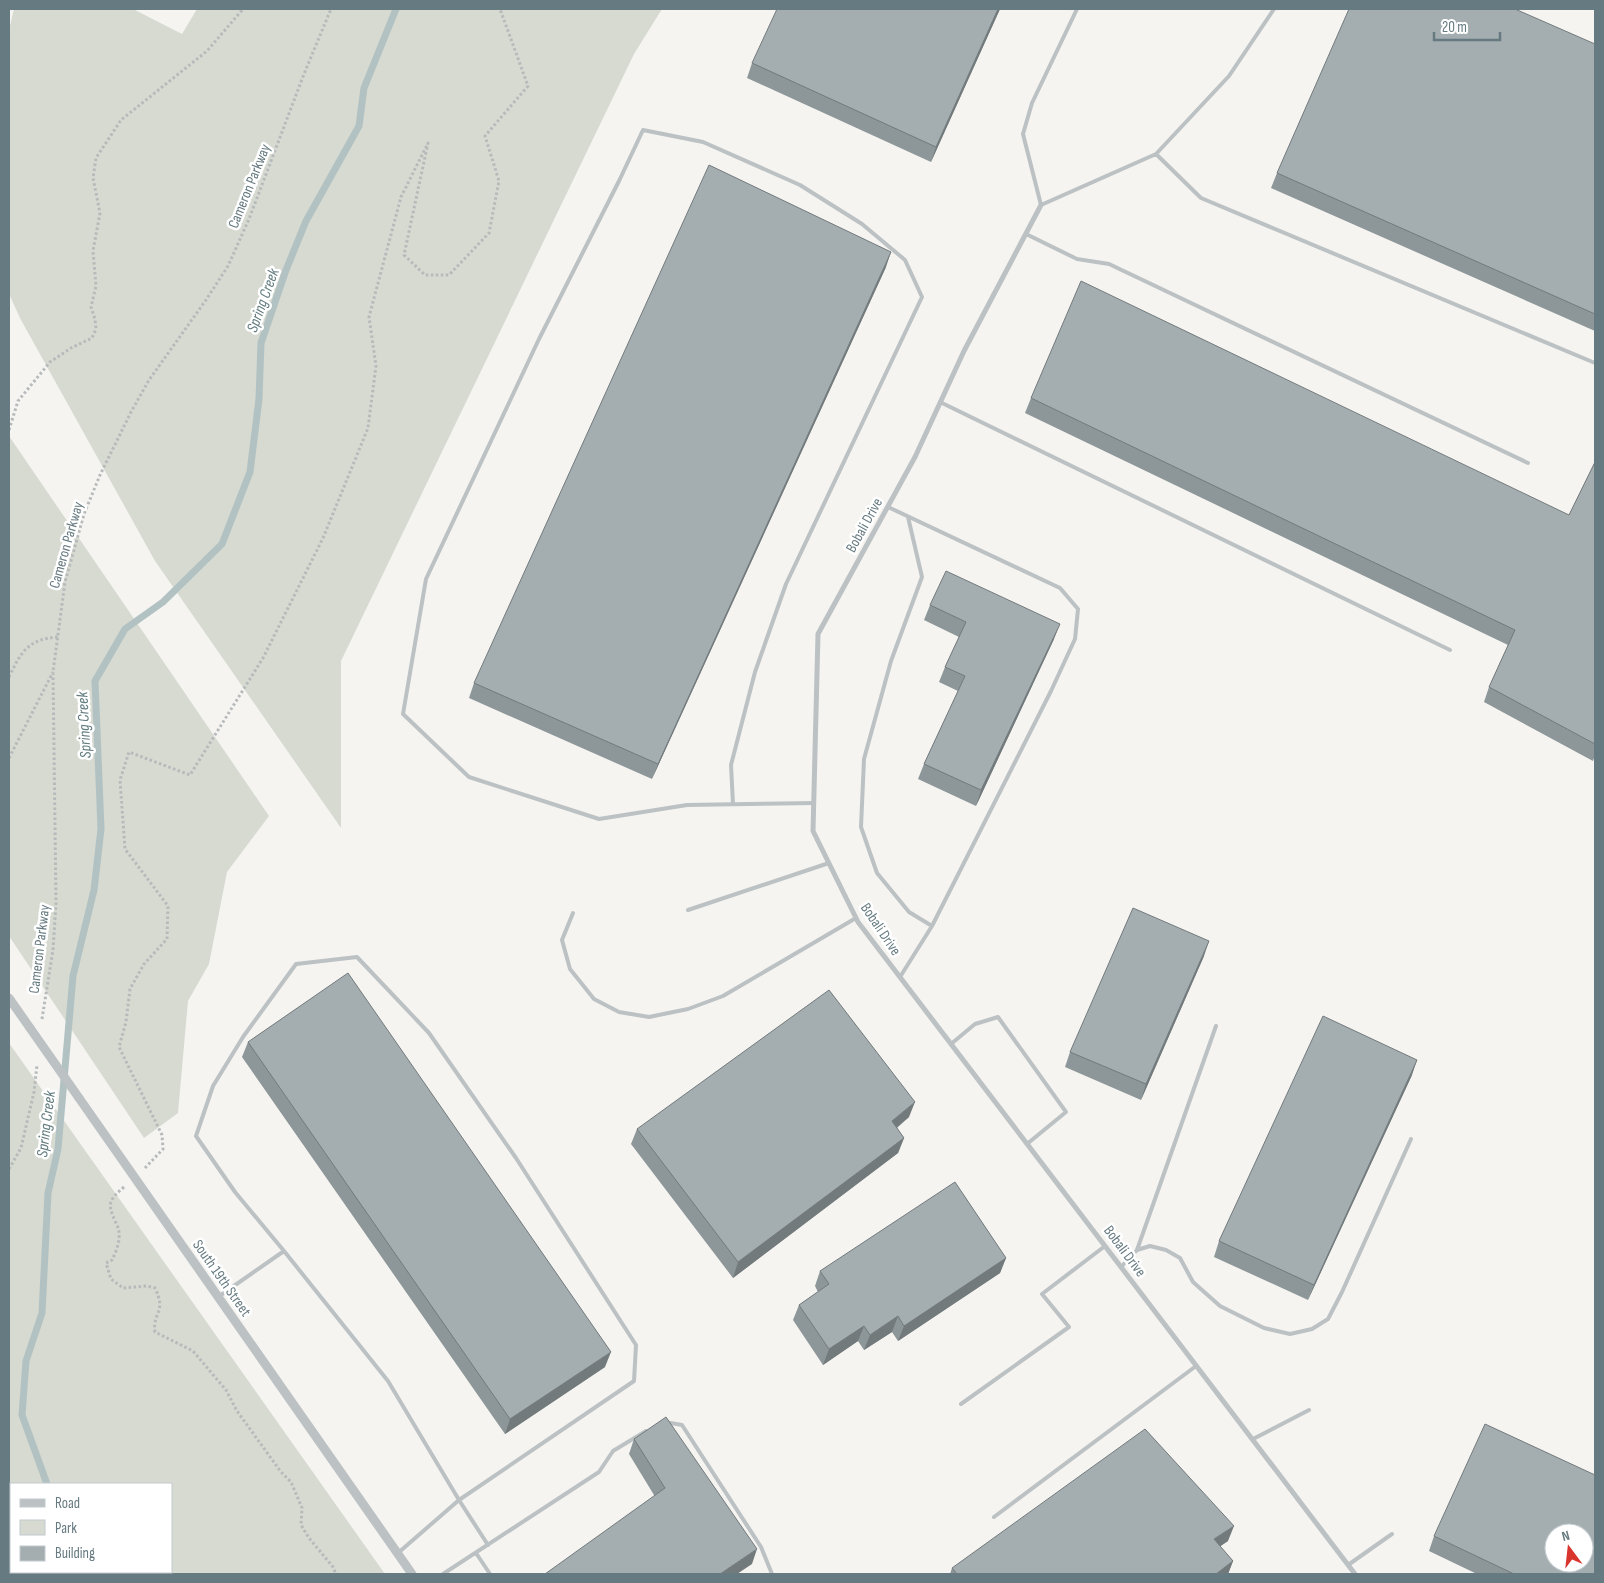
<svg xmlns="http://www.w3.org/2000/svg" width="1604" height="1583" font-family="'Sofia Sans Condensed',sans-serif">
<rect width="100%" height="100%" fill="#f5f4f1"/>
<path fill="#d6dad1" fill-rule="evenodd" d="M14 9H133L182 34 197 9H662L634 54 341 661V828L155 561 21 320 9 294V30Z
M9 436 269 816 227 872 209 964 188 1001 178 1113 144 1138 9 936Z
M9 1043 385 1574H9ZM11 1484H171V1572H11Z"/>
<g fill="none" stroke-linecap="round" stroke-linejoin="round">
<path stroke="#b2c2c3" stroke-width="7" d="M47 1484 22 1415 26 1361 42 1313 48 1193 58 1149 73 976 94 890 101 829 95 681 125 629 163 602 222 544 250 472 259 399 261 343 286 270 306 221 359 126 364 88 396 9
M72 1572 73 1574"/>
<path stroke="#b6babb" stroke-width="3" stroke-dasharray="2.5 2.5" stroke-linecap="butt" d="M9 430 18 401 50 362 71 348 92 338 96 329 95 319 91 307 96 286 93 251 100 213 93 178 96 158 121 120 207 51 243 9
M9 677C21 652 28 639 58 637
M9 758 53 672
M42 1019 53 950 56 903 53 672 65 582 84 514 100 475 131 412 149 380 206 300 228 266 249 219 304 74 331 9
M145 1168 163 1149 162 1135 119 1047 126 1022 130 989 144 964 167 939 168 906 125 849 120 780 129 752 190 775 263 658 323 538 368 428 376 366 369 317 401 197 428 143 404 255 425 275H449L489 233 499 181 485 136 528 86 500 9
M9 1169 21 1148 34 1092 37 1065
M124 1187C109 1200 107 1203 115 1221 117 1225 119 1229 119 1233 120 1242 116 1252 112 1260L106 1263 111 1279 123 1288 147 1286 155 1288C167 1313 152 1313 155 1332L193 1351 226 1390 237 1411 281 1472 291 1482 302 1508 301 1525 309 1538 333 1567 336 1574
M9 1538 11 1545
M21 1572 22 1574"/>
<path stroke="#bcc1c3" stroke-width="4" d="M1077 9 1032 103 1023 134 1041 205 1156 154 1229 76 1274 9
M1156 154 1201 198 1595 363
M1026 234 1077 259 1109 264 1528 463
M940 402 1450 650
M888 507 1060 588 1078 609 1075 639 1051 691 932 926 900 977
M908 517 922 577 891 661 864 759 861 827 877 873 909 912 932 926
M733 804 731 765 755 672 786 584 922 297 905 260 862 224 800 185 703 142 643 130 619 181 539 339 426 579 403 714 469 777 599 819 687 805 814 803
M688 910 829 863
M573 913 562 940 570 969 594 999 619 1012 649 1017 688 1009 723 996 856 918
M951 1044 975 1024 998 1017 1066 1112 1027 1144
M1137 1250 1216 1026
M284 1251 235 1192 196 1136 213 1086 243 1037 296 964 357 957 429 1033 516 1158 636 1345 634 1381 459 1500 488 1545
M1121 1267 1137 1250 1150 1246 1166 1250 1180 1258 1193 1282 1220 1306 1264 1328 1290 1334 1312 1329 1328 1319 1342 1292 1411 1139
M218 1297 284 1251 388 1381 459 1500 398 1553
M961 1404 1069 1327 1042 1294 1105 1246
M665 1422 682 1425 761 1547 772 1574
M1253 1439 1309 1410
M994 1517 1196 1366
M476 1553 490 1574
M1348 1565 1392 1534
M443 1574 599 1472 613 1451 646 1431"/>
<path stroke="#bcc1c3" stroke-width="5" d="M1041 205 964 351 915 457 818 634 813 831 858 922 1355 1574"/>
<path stroke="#bcc1c3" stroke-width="9" d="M9 998 30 1028
M79 1098 412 1574"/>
<path stroke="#bcc1c3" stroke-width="9" d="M30 1028 79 1098"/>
</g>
<path fill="#8d9698" d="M1000 9 931 162 747 78 752 63Z
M1595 44V331L1271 188 1277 173Z
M886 267 652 779 469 698 474 683Z
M1031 398 1569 515 1595 462V755L1593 761 1484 702 1489 687 1508 645 1025 413Z
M930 605 1054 639 976 806 918 779 924 764 958 691 939 682 945 667 959 637 924 620Z
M1204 956 1141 1100 1065 1067 1070 1052Z
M248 1042 605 1367 505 1434 242 1057Z
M1412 1075 1308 1300 1214 1257 1219 1241Z
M909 1117 897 1128 904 1138 898 1153 733 1278 631 1144 637 1129Z
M1006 1258 1000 1273 898 1341 892 1332 864 1350 858 1341 823 1365 793 1320 799 1305 818 1292 815 1286 820 1271Z
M634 1439 752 1564 654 1495 629 1454Z
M1434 1536 1595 1574H1477L1429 1551Z
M1228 1541 1220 1546 1233 1561 1228 1574H950L952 1568Z"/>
<path fill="#737a7c" d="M998 9H1000L931 162 936 147Z
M891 252 886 267 652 779 658 764Z
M1060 624 1054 639 976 806 981 790Z
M1209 941 1204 956 1141 1100 1146 1084Z
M1417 1060 1412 1075 1308 1300 1314 1285Z
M915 1102 909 1117 886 1136 892 1121Z
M904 1138 898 1153 733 1278 738 1262Z
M1006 1258 1000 1273 898 1341 904 1326Z
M898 1316 892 1332 864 1350 870 1335Z
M864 1326 858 1341 823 1365 829 1349Z
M611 1352 605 1367 505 1434 510 1419Z
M1234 1526 1228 1541 1209 1554 1214 1539Z
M757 1549 752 1564 737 1574H720Z
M1233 1561 1228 1574H1216Z"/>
<path fill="#a4aeb1" stroke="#737a7c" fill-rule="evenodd" d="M777 9H998L936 147 752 63Z
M1349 9H1515L1595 44V314L1277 173Z
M709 165 891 252 658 764 474 683Z
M1081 281 1569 515 1595 462V744L1489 687 1515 630 1031 398Z
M946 571 1060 624 981 790 924 764 965 676 945 667 966 622 930 605Z
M1133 908 1209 941 1146 1084 1070 1052Z
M348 973 611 1352 510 1419 248 1042Z
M829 990 915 1102 892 1121 904 1138 738 1262 637 1129Z
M1323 1016 1417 1060 1314 1285 1219 1241Z
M955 1182 1006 1258 904 1326 898 1316 870 1335 864 1326 829 1349 799 1305 829 1284 820 1271Z
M666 1417 757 1549 720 1574H545L665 1488 634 1439Z
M1485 1424 1595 1475V1574H1514L1434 1536ZM1554 1533H1584V1563H1554Z
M1145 1429 1234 1526 1214 1539 1233 1561 1216 1574H957L952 1568Z"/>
<g text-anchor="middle" stroke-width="5" stroke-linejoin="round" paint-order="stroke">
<g font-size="15" fill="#667a81" stroke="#fff">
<text transform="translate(249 186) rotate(-68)" y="5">Cameron Parkway</text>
<text transform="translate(864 525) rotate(-61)" y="5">Bobali Drive</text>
<text transform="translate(66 545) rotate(-74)" y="5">Cameron Parkway</text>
<text transform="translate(881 929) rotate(56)" y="5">Bobali Drive</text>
<text transform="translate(39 949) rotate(-83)" y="5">Cameron Parkway</text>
<text transform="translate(1125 1251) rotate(53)" y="5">Bobali Drive</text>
<text transform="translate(222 1278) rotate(55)" y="5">South 19th Street</text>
</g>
<g font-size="16" font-style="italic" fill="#627b7e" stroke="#fff">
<text transform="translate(262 300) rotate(-70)" y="6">Spring Creek</text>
<text transform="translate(83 725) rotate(-93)" y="6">Spring Creek</text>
<text transform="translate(45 1124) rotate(-83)" y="6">Spring Creek</text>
</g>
</g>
<rect width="1604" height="1583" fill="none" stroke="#667a81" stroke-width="20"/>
<rect x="10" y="1483" width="162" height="90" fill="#ffffff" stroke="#c2cacd"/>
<rect x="20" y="1499" width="25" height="8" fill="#bcc1c3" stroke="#c2cacd"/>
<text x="55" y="1508" font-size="15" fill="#667a81">Road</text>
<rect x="20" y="1520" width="25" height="15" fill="#d6dad1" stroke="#c2cacd"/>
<text x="55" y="1533" font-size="15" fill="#667a81">Park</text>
<rect x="20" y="1546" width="25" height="15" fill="#a4aeb1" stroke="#c2cacd"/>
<text x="55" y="1558" font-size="15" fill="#667a81">Building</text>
<g transform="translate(1569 1548) rotate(345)"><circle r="24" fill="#ffffff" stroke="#c2cacd"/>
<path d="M0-4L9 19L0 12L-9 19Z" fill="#d8352f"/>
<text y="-8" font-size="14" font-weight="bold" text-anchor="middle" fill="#667a81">N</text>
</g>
<path d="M1434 32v8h66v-8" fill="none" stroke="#667a81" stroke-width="2.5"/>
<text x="1442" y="32" font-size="15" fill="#667a81" stroke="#ffffff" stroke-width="4" paint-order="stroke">20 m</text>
</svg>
